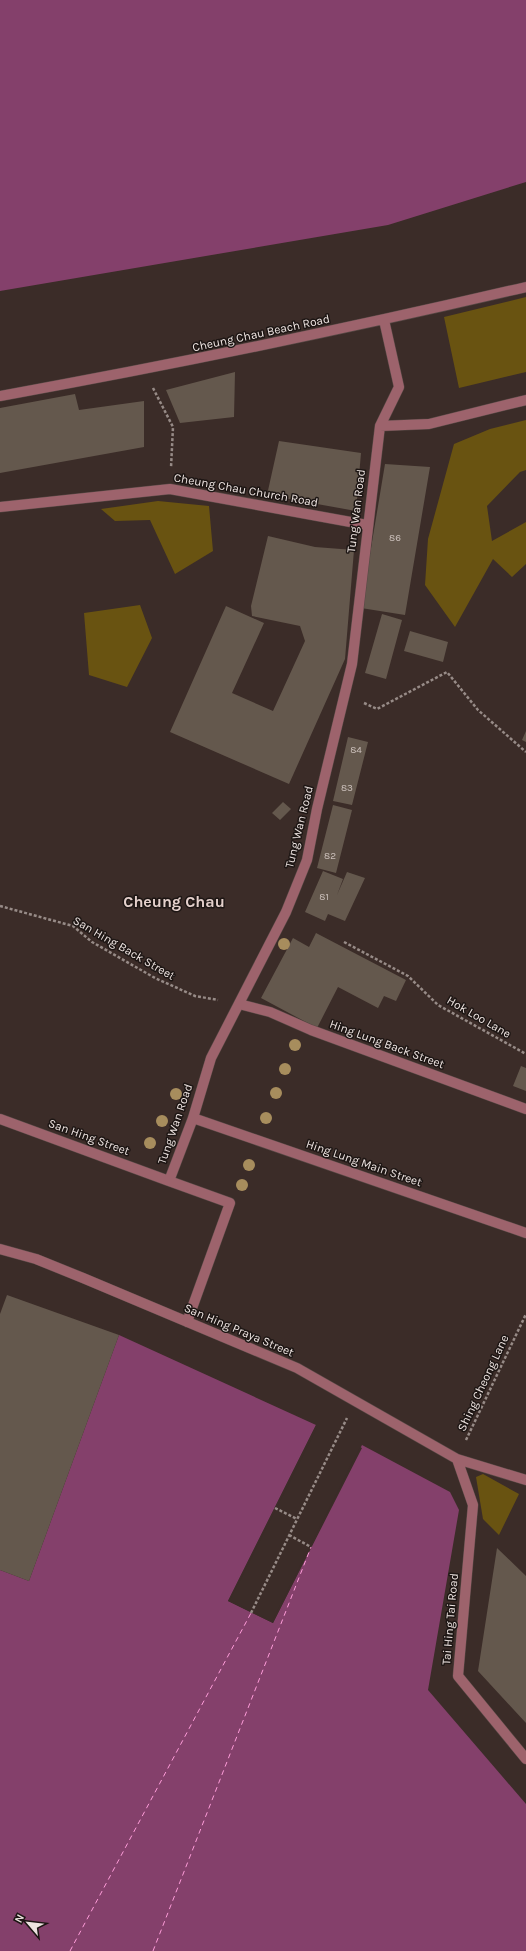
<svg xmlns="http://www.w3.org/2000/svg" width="526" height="1951" font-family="Karla,sans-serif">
<rect width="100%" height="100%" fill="#3b2c28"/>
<path fill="#695311" d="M526 297V372L459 388 444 317Z
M526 420V470L520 472 487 506 492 541 526 522V564L512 577 493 559 455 627 425 585 428 539 454 444 490 429Z
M158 501 209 506 213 551 175 574 150 520 115 521 101 509Z
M140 605 152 638 127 687 89 675 84 613Z
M483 1474 519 1494 499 1535 483 1519 476 1477Z"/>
<path fill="#84406b" d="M0 0H526V182L388 225 0 291Z
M119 1335 316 1425 228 1601 273 1623 362 1445 450 1492 459 1510 428 1690 526 1804V1951H0V1570L29 1581Z"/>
<path fill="#3b2c28" d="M316 1425 318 1426 230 1600 272 1621 360 1447 362 1448 273 1623 228 1601Z"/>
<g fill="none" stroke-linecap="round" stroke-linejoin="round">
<path stroke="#fe9cd9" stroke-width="1" stroke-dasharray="5 4" stroke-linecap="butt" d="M70 1951 251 1613
M153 1951 311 1547"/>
</g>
<path fill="#64584d" d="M235 372 234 417 180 423 166 390Z
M75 394 79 410 144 401V447L0 473V408Z
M279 441 361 453 356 511 267 495Z
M385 464 430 467 405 615 361 608Z
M268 536 315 547 354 550 345 659 289 784 170 732 226 606 264 623 232 693 273 711 305 641 300 626 252 616 251 606Z
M382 614 402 620 386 679 365 673Z
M410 631 448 642 443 662 404 651Z
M526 731V742L522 740Z
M348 737 368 742 352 805 333 801Z
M283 802 291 809 280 820 272 813Z
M333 805 352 810 336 873 317 868Z
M323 871 343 879 337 895 347 872 365 878 345 921 328 914 325 921 305 912Z
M316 933 406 980 396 1001 384 996 378 1008 338 987 317 1028 261 998 293 938 309 947Z
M521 1066 526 1068V1091L513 1086Z
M7 1295 119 1335 29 1581 0 1570V1314Z
M497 1548 526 1576V1723L478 1671Z"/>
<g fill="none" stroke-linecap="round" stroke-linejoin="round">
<defs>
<path id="minor" d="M0 396C176 364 351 328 526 287
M380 426 429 424 526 400
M0 507 170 489 367 525
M239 1004 270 1012 311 1030 526 1109
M193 1118 526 1233
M0 1119 169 1181
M0 1249 36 1259 83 1278 297 1368 457 1459 526 1480
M187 1322 230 1203 169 1181 193 1118 211 1058 286 912 307 860 317 809 352 664 380 426 399 387 384 320
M457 1459 473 1505 458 1676 526 1759"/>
</defs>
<use href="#minor" stroke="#584946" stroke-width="11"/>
<path stroke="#978b87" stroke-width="2.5" stroke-dasharray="3 2" stroke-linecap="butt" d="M153 388 173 427 171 468
M364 703 377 709 447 672 478 710 526 752
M0 906 73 926 92 942 155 978 195 996 218 1000
M344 942 408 976 438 1005 526 1054
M466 1440 526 1314
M275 1508 297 1519
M289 1535 311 1547
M251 1613 347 1418"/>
<use href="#minor" stroke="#9d636c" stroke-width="10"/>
</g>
<g fill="#a78d5d">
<circle cx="284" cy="944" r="6"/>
<circle cx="295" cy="1045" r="6"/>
<circle cx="285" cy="1069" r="6"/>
<circle cx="276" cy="1093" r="6"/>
<circle cx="176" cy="1094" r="6"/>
<circle cx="266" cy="1118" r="6"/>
<circle cx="162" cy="1121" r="6"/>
<circle cx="150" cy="1143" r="6"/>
<circle cx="249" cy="1165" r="6"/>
<circle cx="242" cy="1185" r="6"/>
</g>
<g text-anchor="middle" stroke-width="3" stroke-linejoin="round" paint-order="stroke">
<g font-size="10" fill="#ccc1bc">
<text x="395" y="541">86</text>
<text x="356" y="753">84</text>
<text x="347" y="791">83</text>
<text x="330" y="859">82</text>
<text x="324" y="900">81</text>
</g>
<g font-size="12" fill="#eee4e1" stroke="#1d1614">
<text transform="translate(261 333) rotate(-12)" y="4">Cheung Chau Beach Road</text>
<text transform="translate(246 490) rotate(10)" y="4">Cheung Chau Church Road</text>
<text transform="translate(356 511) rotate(-83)" y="4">Tung Wan Road</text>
<text transform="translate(299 827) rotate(-76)" y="4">Tung Wan Road</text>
<text transform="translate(124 948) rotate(30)" y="4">San Hing Back Street</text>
<text transform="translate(479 1017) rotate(30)" y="4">Hok Loo Lane</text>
<text transform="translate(387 1044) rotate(20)" y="4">Hing Lung Back Street</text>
<text transform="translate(175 1124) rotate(-71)" y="4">Tung Wan Road</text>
<text transform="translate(89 1137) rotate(20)" y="4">San Hing Street</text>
<text transform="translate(364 1163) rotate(19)" y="4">Hing Lung Main Street</text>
<text transform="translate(239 1330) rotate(23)" y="4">San Hing Praya Street</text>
<text transform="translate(483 1383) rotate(-65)" y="4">Shing Cheong Lane</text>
<text transform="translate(450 1619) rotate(-85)" y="4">Tai Hing Tai Road</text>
</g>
<g font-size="16" font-weight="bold" fill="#e5d1cc" stroke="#1d1614">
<text x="174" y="907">Cheung Chau</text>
</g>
</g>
<g transform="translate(28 1923) rotate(298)" stroke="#1d1614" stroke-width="3" paint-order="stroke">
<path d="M0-3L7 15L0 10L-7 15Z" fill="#eee4e1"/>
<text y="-6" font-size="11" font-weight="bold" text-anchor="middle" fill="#eee4e1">N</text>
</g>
</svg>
